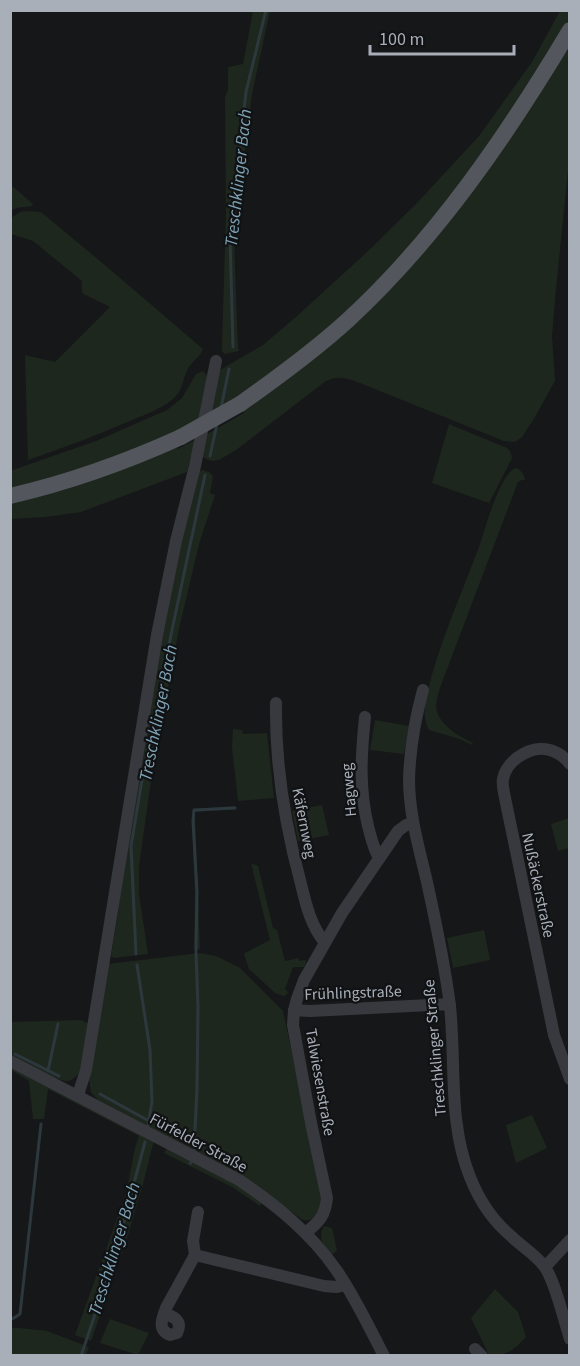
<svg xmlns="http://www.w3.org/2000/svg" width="580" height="1366" font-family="'Source Sans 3',sans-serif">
<rect width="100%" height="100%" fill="#161719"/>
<path fill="#1e271e" d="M253 11H270L252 94 234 240 238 347 239 351 225 354 222 351V345L226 213 225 97 228 90V67L243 64Z
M560 11H569V19L520 100 448 203 377 285 278 372 210 412 217 380 220 370 263 345 297 316 366 253 416 204 479 136 532 62Z
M569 43V160L556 289 552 336 555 381 535 417 522 437 515 442 504 441 365 385C348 379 337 373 322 384L236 450 219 460 213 461 208 460 203 457 204 436 244 413 243 410 368 310Z
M11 185 33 204 32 206 16 208 11 211Z
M27 211 41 212 106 266 203 349C200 357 194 360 189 367 183 376 184 387 176 396 165 408 146 414 132 420 97 435 63 448 28 460L25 355 55 362 110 307 82 293V281L33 241 11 234V218L20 212Z
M203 371 208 377 200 419 143 449 11 489 10 471 96 441 167 410 182 398 196 374Z
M449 424 507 448 510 451 512 458 489 503 432 483Z
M195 440 187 472 81 512 45 517 11 519 10 504 177 447 178 449Z
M515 468C521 469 524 474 525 480H522L518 482 441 685C439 691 437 698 436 705 436 723 458 736 473 743L472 745 460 739 429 730C423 717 424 708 427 694 439 643 461 595 479 547 486 527 498 478 515 468Z
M202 470 209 472 213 476 210 493 215 495 199 544 179 629 153 766 139 866V894L148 954 114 958 111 956 118 914 122 871 167 604 196 474Z
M375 720 409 726 404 754 370 750Z
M233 729 242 730 243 734 267 733 274 798 238 801 232 747Z
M322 805 329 835 298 841 292 811Z
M235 806 236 809 195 812 200 949H194L195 892 192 821 193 809Z
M569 818V848L558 851 551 824Z
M251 863 258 866 273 928 277 930 285 961 299 958V961L305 960 306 962 304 967H293L285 989 288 992 287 994 284 996 275 993 249 969 244 954 245 953 270 940Z
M484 930 490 960 453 968 447 938Z
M200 953 216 956 240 968 283 1011 322 1192V1206L315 1217 309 1220H303L242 1176 98 1100 91 1092 89 1080 108 964Z
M81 1020 89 1024 82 1069C78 1074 74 1080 67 1081 56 1081 22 1061 11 1055L10 1022Z
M10 1065 154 1140 143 1184 128 1235 91 1341 75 1335 126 1194 135 1148 139 1136 48 1089 44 1119H33L29 1081 11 1070Z
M532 1115 547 1148 516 1163 506 1125Z
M167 1147 204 1165 263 1201 260 1206 232 1187 164 1153Z
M324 1226 332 1228 337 1251 331 1255C324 1245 317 1238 324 1226Z
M495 1289 518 1312 526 1337C514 1350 507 1356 489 1355L471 1318Z
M110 1319 149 1333 138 1355 100 1343Z
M11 1328H19L47 1331 89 1347 86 1355H11Z"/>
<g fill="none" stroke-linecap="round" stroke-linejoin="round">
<path stroke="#2c383d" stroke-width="3" d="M233 347 230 238 246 92 266 10
M221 408 229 369
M210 456 217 424
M196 951 197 892 193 821 194 810 235 808
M136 954 131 846 142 780 172 630 205 475
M137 965 150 1050 152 1101 148 1126
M15 1054 59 1076
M48 1071 58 1024
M100 1094 149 1121
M194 1150 197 1089 198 1007 196 953
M190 1163H191
M10 1319 14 1318 20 1314 41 1124
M81 1356 114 1258 145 1142"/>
<path stroke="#37393e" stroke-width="12" d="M423 690C415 719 410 748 409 779 409 814 419 848 427 882 436 923 445 965 450 1006 456 1063 448 1123 470 1177 479 1200 492 1220 511 1236 521 1246 536 1255 544 1266 555 1280 564 1321 570 1339
M276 703C275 764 285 825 301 884 306 905 311 926 325 943
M365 717C361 756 359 788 368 826 371 837 373 848 379 858
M570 764C566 759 561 754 555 752 536 742 507 758 503 779 502 783 503 788 504 793L554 1035 570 1079
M294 1010 310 1011 450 1004
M10 1061 239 1180C276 1205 311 1233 337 1271 355 1297 369 1327 384 1356
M78 1095 86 1070 157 635 176 541 195 466 216 361
M198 1212 193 1241 195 1255 324 1286 337 1287 346 1285
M306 1233C319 1221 325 1217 327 1198L311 1123 293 1025 294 1010 297 999 304 980 342 913 398 831 406 825 413 823
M545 1267 570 1240
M164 1314C174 1316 183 1321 177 1333L170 1335C157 1330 162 1318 166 1308L195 1255
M475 1349 482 1356"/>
<path stroke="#53575d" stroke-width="16" d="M240 404C277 378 314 351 348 320 437 238 508 134 570 30
M10 496C70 482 126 462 181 437"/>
<path stroke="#53575d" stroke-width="16" d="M181 437 240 404"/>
</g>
<g text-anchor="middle" stroke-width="4.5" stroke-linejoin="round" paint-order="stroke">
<g font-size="16" fill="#a8afb9" stroke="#111214">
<text transform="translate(348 790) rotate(-95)" y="6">Hagweg</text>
<text transform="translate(305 823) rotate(79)" y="6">Käfernweg</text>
<text transform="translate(539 885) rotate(78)" y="6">Nußäckerstraße</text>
<text transform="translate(353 992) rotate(-2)" y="6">Frühlingstraße</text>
<text transform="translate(434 1048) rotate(-95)" y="6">Treschklinger Straße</text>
<text transform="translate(321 1082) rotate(80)" y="6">Talwiesenstraße</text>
<text transform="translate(199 1142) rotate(28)" y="6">Fürfelder Straße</text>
</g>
<g font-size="18" font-style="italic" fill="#7ea3b5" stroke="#111214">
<text transform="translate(238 178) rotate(-84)" y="6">Treschklinger Bach</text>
<text transform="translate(158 713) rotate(-79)" y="6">Treschklinger Bach</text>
<text transform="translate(114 1249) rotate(-73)" y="6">Treschklinger Bach</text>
</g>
</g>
<rect width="580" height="1366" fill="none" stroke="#a8afb9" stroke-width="24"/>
<path d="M370 45v9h144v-9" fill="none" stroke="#a8afb9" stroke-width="3"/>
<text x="379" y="45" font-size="18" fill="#a8afb9" stroke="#111214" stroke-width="4.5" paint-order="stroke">100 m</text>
</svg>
